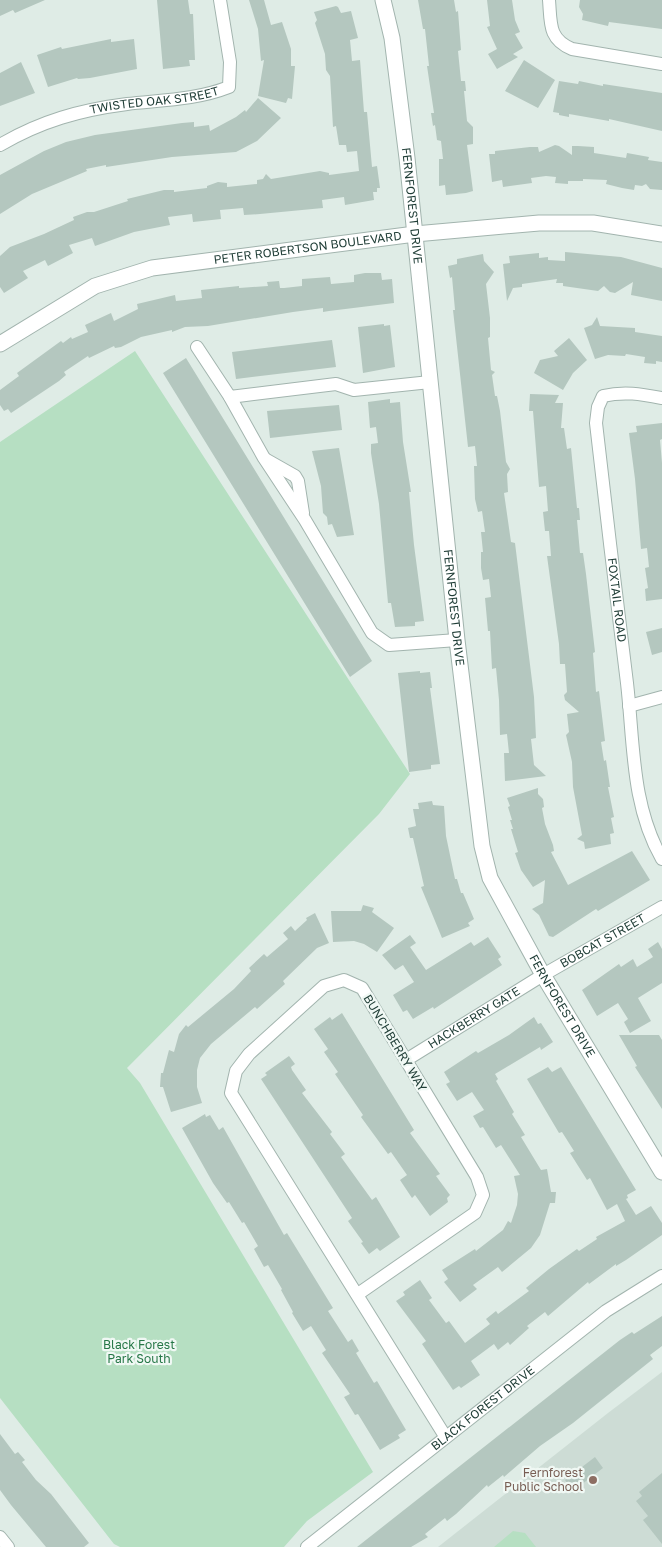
<svg xmlns="http://www.w3.org/2000/svg" width="662" height="1547" font-family="'Golos Text',sans-serif">
<rect width="100%" height="100%" fill="#dfece6"/>
<path fill="#cddcd5" d="M662 1372V1547H438L608 1413Z"/>
<path fill="#b6dfc2" d="M135 351 410 774 379 814 127 1068 140 1083 373 1472 307 1521 284 1547H120L114 1544 0 1398V442Z
M513 1531 525 1533 536 1547H494Z"/>
<path fill="#b4c7bf" d="M0 0H45L15 13 13 10 0 16Z
M157 0H188L190 14H193L195 60H189L190 66 163 69Z
M249 0H264L271 25 282 22 291 49V66H295L292 99 288 98 286 103 258 96 264 60 261 61 258 29Z
M418 0H454L456 12 458 11 461 50 458 51 461 81H465L466 91H464L467 121 473 127V144L467 145 473 191 466 193 446 195 445 185 439 186V159H443L441 141 437 140 435 125 433 126 431 113H434L427 66H429L425 29H423Z
M487 0H512L515 20 520 32 515 34 523 48 513 54 518 57 497 69 488 54 497 49 487 27 490 26Z
M580 0H662V29L609 22 608 26 582 20 583 14 579 7Z
M336 6 338 7 341 13 351 11 358 38 350 40 352 61 360 60 364 112H367L372 167 377 166 380 188H377V192H373L374 200 345 205 344 197 322 200 323 208 260 214 244 215 243 208 220 210 221 219 193 222 192 214 168 217 170 225 134 232 95 246 92 238 69 245 73 253 48 266 45 260 23 271 28 278 4 293 0 287V256L10 247 44 234 74 220 73 217 87 212H94L128 201 127 199 164 190H174V192L207 188V186L218 182 227 183V187L257 184V180L263 179 266 174 271 179 320 171 329 173V175L359 171 357 151 347 152 346 145H339L336 126 333 127 330 76 326 70 325 54 315 23 317 20 314 12Z
M111 39V42L134 39 137 69 90 78 78 79 77 78 48 87 37 55 61 47 62 49Z
M524 60 555 80 538 108 505 91Z
M21 62 35 93 0 106V73Z
M559 81 578 84 579 81 603 86V84L662 93V131L609 119V121L569 114V117L559 115V113L553 112Z
M258 98 281 118 257 141 236 152 172 157 106 167V165L86 169 87 171 32 194 0 214V175L44 151 66 142 95 135 182 123 194 122V127L209 125 210 131 236 117 245 110 246 112Z
M555 145 559 146 572 155V146H578L594 147V153L626 158 627 153 649 157 648 160 662 162V190L650 189 646 184 642 186 635 185 634 190 622 188 606 184 607 180 583 179V181H568V184L555 183 556 177 546 176 531 178 532 183 503 187 502 180 492 182 489 154H495V151L530 147H538L539 152Z
M565 252 621 257 662 268V301L631 295 633 282 615 293 610 292 604 286 598 291 563 286V283H556L557 279 522 284V287L513 288 507 301 503 264 510 263 509 256 539 253V258L548 257V260L565 261Z
M483 254 484 261 494 272 486 284 490 318V337L488 338 491 370 495 372 492 375 495 396H497L500 411 506 462 510 469 507 474 508 492 504 493 511 542 515 543 534 697 536 738 531 739 534 765 546 776 505 781 504 753H509L507 734 500 735 499 700 496 668 492 669 490 631H488L485 598 491 597 489 579 483 580 481 568V552H483L481 532H485L482 511 478 512 475 499 474 466H477L475 446 468 447 453 310H455L452 277 450 278 448 266 457 264V259Z
M365 273H381L382 280 392 279 394 303 329 311 323 312V308L293 312 208 326 185 327 172 332V330L141 337 121 347 115 348 114 346 89 358 88 356 64 372 66 375 59 381 11 413 8 409 4 411 0 405V390L19 376 17 373 61 341 63 343 71 337 72 339 88 332 85 325 111 313 114 321 138 309 137 304 175 295 176 301 202 298 201 290 239 286V288L268 286 267 282 279 281 280 288H284L302 286V279L330 277 331 284 354 282V275Z
M597 317 600 326 635 328V332L662 336V362L656 361V364L644 363 645 357 626 354 625 356 608 355 595 359 584 328 592 325Z
M384 324V326L390 325 395 367 363 373 358 327Z
M569 338 587 360 573 373 563 390 534 373 540 360 558 356 554 351Z
M332 340 336 367 236 379 232 352Z
M186 358 372 661 350 677 163 373Z
M530 394 559 395 555 403H563L561 428H564L567 449 571 448 577 508H579L580 520H577L580 553H583L586 574 595 652 593 653 596 692 599 691 605 741 601 742 604 761 606 760 610 787H608L614 817 611 818 614 833 610 834 611 844 585 849 584 842 577 839 582 835 573 787 572 762 566 735 569 732 567 714 579 712 565 700 564 695 567 692 565 664H560L559 644 547 556H551L549 531H545L543 512 548 511 546 486 539 487 533 411H529Z
M390 399V403L400 402 403 442 411 492H409L414 545 424 621 415 622V626L395 627 391 603H388L379 504 371 453V444L378 443 376 427 370 428 368 402Z
M339 405 342 430 270 438 267 411Z
M662 423V439L660 440 662 463V599L646 601 645 589 648 588 645 568 649 567 647 548 641 549 635 479 629 433 637 432 636 426Z
M339 448 354 535 337 537 332 524 328 525 327 517 323 513 321 486 312 451Z
M662 628V652L652 655 646 632Z
M420 671V673L430 672 432 688H430L440 764 431 765V769L409 772 398 673Z
M538 788V794L543 799 544 807 542 808 545 824 553 845 554 851 551 852 568 885 632 851 650 880 598 911 596 909 553 937 549 936 539 915 532 909 543 903 545 880 533 887 521 870 515 853 518 852 511 829H513L510 820H512L508 807 510 806 507 798Z
M432 801 433 805 444 806 446 836 455 879H457L461 893H463L474 919 468 923 470 926 442 938 421 887 424 886 413 838H410L408 828 416 826 413 809H419L418 803Z
M363 905 374 908 372 912 394 928 377 952 364 944 354 941 333 942 331 911H361Z
M315 913 329 943 317 948 283 981 285 984 257 1009 255 1007 211 1044 200 1058 197 1070V1087L202 1103 171 1112 163 1087H160L161 1073H163L169 1050 174 1052 179 1034 186 1025 188 1027 234 989 251 971 249 968 264 954 267 957 288 939 283 933 291 926 295 931 307 920 306 918Z
M410 935 416 943 410 947 426 970 471 942 474 946 488 937 501 957 498 959 502 965 434 1009 433 1007 413 1019 407 1010 403 1012 393 995 414 982 403 965 395 970 382 955Z
M658 942 662 949V983L638 998 651 1021 630 1033 624 1022 628 1019 618 1003 597 1016 582 990 619 964 621 967 633 959 637 967 653 957 648 949Z
M342 1013 414 1130 410 1133 440 1174 436 1176 450 1195 447 1198 448 1202 430 1216 415 1195 412 1198 400 1180 407 1175 391 1152 388 1154 361 1117 363 1115 335 1074 338 1072 324 1052 328 1049 314 1029 330 1017 332 1020Z
M534 1017 538 1024 541 1023 553 1042 541 1050 540 1047 495 1074 498 1079 496 1081 514 1112 512 1114 525 1135 521 1137 541 1170 547 1169 551 1192H556L555 1203H550L540 1235 531 1248 502 1272 498 1267 473 1285 477 1289 460 1302 444 1282 448 1279 442 1270 475 1249 476 1251 503 1230 508 1221 511 1223 517 1205 518 1194 514 1176 520 1175 501 1145 496 1148 483 1127 480 1128 473 1116 484 1110 472 1092 457 1101 446 1084 450 1082 444 1072 476 1051 478 1053 509 1035Z
M619 1035H659L662 1040V1109L635 1067 637 1066Z
M289 1056 295 1064 291 1067 292 1070 306 1090 302 1093 332 1132 330 1134 345 1154 341 1157 372 1200 376 1197 400 1237 380 1251 377 1248 369 1254 361 1243 363 1242 348 1221 352 1218 261 1079 267 1075 265 1073Z
M548 1067 552 1072 561 1067 636 1190 627 1195 628 1198 626 1199 636 1215 651 1206 662 1223V1235L626 1260 616 1266V1264L589 1284 588 1282 548 1316 545 1312 527 1326 529 1328 510 1345 508 1342 498 1350 494 1344 471 1361 480 1375 461 1388 459 1386 453 1390 422 1344 426 1341 396 1301 405 1295 403 1292 420 1280 432 1298 429 1300 446 1323 449 1321 465 1343 490 1324 486 1319 496 1311 498 1314 529 1291 526 1288 549 1269 577 1249 579 1251 597 1239 596 1237 625 1221 617 1204 607 1210 590 1178 587 1180 570 1153 574 1151 562 1132 559 1133 527 1079Z
M205 1114 206 1117 210 1115 219 1130 223 1127 284 1235 287 1233 333 1308 328 1311 348 1342 352 1339 359 1351 356 1353 374 1383 377 1381 406 1430 398 1435 400 1438 380 1450 358 1414 355 1415 344 1397 350 1394 322 1353 326 1350 311 1326 303 1331 292 1313 293 1312 281 1290 282 1289 268 1265 264 1267 254 1249 258 1246 244 1222 242 1223 229 1202 227 1203 213 1183 182 1128Z
M662 1316V1346L650 1355 653 1359 573 1423 540 1446 504 1477 503 1475 488 1487 487 1485 456 1514 447 1521 445 1518 425 1534 428 1537 411 1547H357L620 1340 632 1332 634 1334Z
M0 1434 15 1454 18 1452 25 1460 22 1462 36 1480 51 1494 89 1543 84 1547H46L11 1505 0 1490Z
M595 1457 603 1468 573 1491 565 1480Z
M662 1473V1544L643 1520 648 1516 636 1501 642 1496 639 1492Z"/>
<g fill="none" stroke-linecap="round" stroke-linejoin="round">
<defs>
<g id="minor">
<path d="M549 0C551 23 548 39 572 49L662 64"/>
<path id="s1" d="M0 145C41 121 80 110 127 104 161 100 196 100 229 87L230 62 220 0"/>
<path d="M197 347 230 397 264 458 305 520 372 633 389 645 457 640"/>
<path d="M230 397 336 384 354 390 430 382"/>
<path id="s2" d="M662 398C641 394 624 391 603 396L598 407 596 423C606 510 616 596 627 683 634 743 631 805 662 859"/>
<path d="M265 459 295 476 298 481 303 513"/>
<path d="M629 706 662 697"/>
<path id="s3" d="M406 1060 543 975 662 907"/>
<path d="M358 1294 475 1213 483 1195 477 1177 362 988 344 980 324 986 249 1054 236 1071 231 1093 445 1436"/>
<path d="M0 1537 8 1547"/>
<path id="s4" d="M307 1547 606 1311 662 1276"/>
</g>
<g id="tertiary">
<path id="s5" d="M383 0 392 38 407 158 457 640 482 846 490 878 543 975 662 1172"/>
<path id="s6" d="M0 344 95 286 152 268 415 234 539 223H593L662 234"/>
</g>
</defs>
<use href="#minor" stroke="#a2b4ae" stroke-width="14"/>
<use href="#tertiary" stroke="#a2b4ae" stroke-width="17"/>
<use href="#minor" stroke="#fff" stroke-width="12"/>
<use href="#tertiary" stroke="#fff" stroke-width="15"/>
</g>
<circle fill="#8d6e63" stroke="#f0f8f4" stroke-width="2" cx="593" cy="1480" r="5"/>
<g text-anchor="middle" stroke-width="4.5" stroke-linejoin="round" paint-order="stroke">
<g font-size="12" fill="#1f3d36" stroke="#f0f8f4">
<text dy="4" stroke="none"><textPath href="#s1" startOffset="162">TWISTED OAK STREET</textPath></text>
<text dy="4" stroke="none"><textPath href="#s5" startOffset="208">FERNFOREST DRIVE</textPath></text>
<text dy="4" stroke="none"><textPath href="#s6" startOffset="328">PETER ROBERTSON BOULEVARD</textPath></text>
<text dy="4" stroke="none"><textPath href="#s2" startOffset="266">FOXTAIL ROAD</textPath></text>
<text dy="4" stroke="none"><textPath href="#s5" startOffset="612">FERNFOREST DRIVE</textPath></text>
<text dy="4" stroke="none"><textPath href="#s3" startOffset="230">BOBCAT STREET</textPath></text>
<text dy="4" stroke="none"><textPath href="#s5" startOffset="1032">FERNFOREST DRIVE</textPath></text>
<text dy="4" stroke="none"><textPath href="#s3" startOffset="80">HACKBERRY GATE</textPath></text>
<text transform="translate(395 1043) rotate(59)" y="4">BUNCHBERRY WAY</text>
<text dy="4" stroke="none"><textPath href="#s4" startOffset="224">BLACK FOREST DRIVE</textPath></text>
</g>
<g font-size="12" fill="#267747" stroke="#f0f8f4">
<text x="139" y="1349">Black Forest<tspan x="139" dy="14">Park South</tspan></text>
</g>
<g font-size="12" fill="#785e54" stroke="#f0f8f4" text-anchor="end">
<text x="583" y="1477">Fernforest<tspan x="583" dy="14">Public School</tspan></text>
</g>
</g>
</svg>
